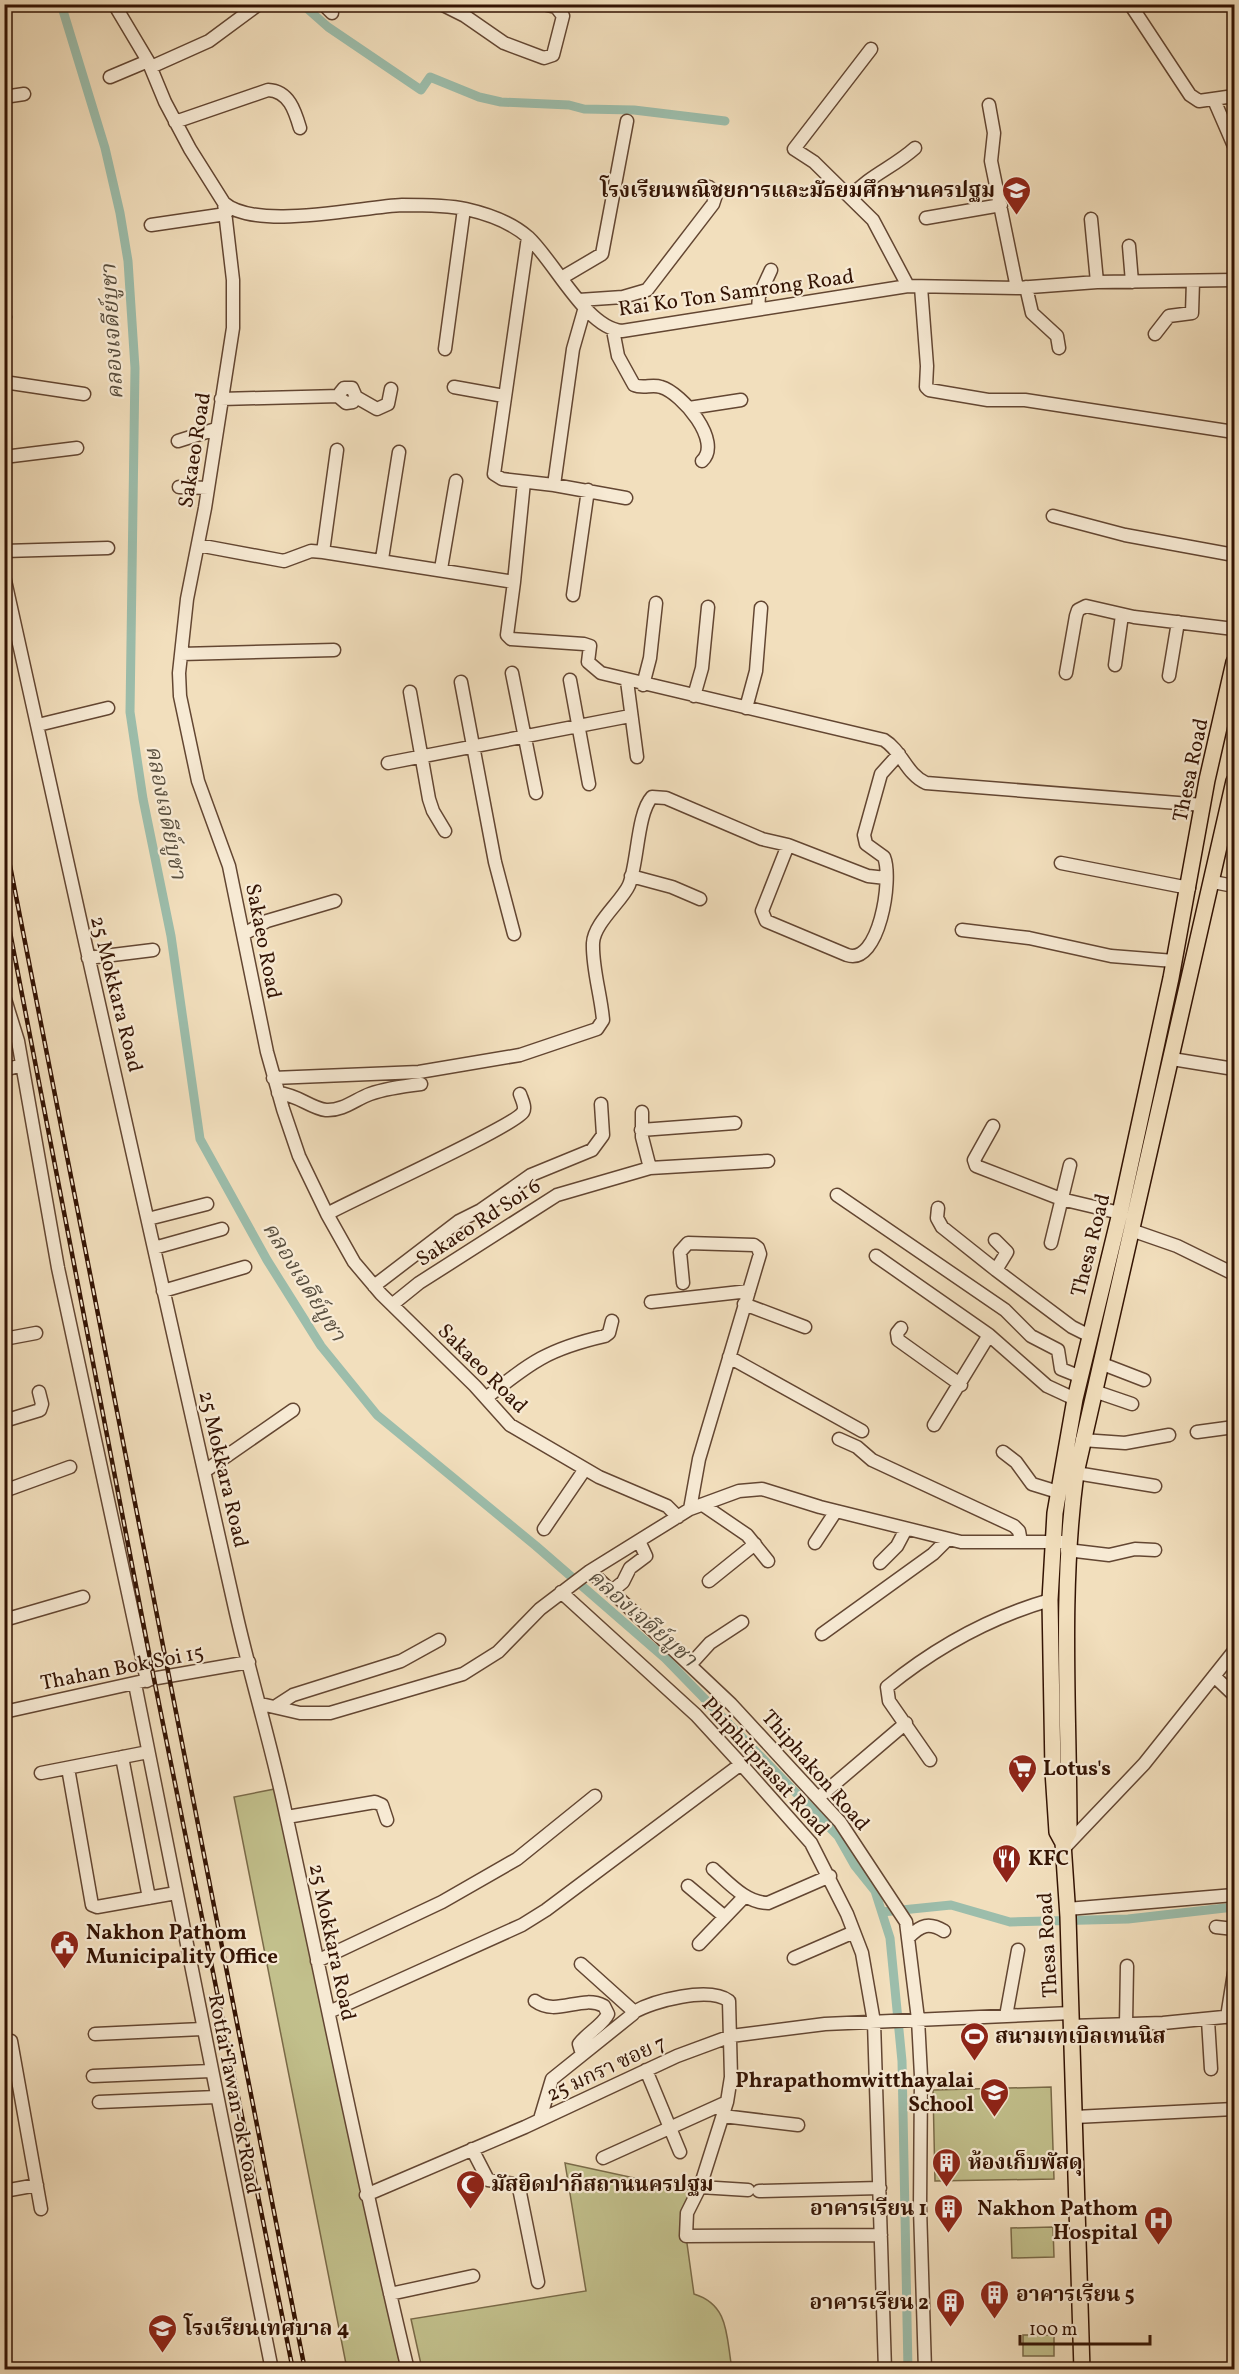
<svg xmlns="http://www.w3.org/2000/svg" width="1239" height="2374" font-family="Vollkorn,'Noto Serif Thai',serif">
<rect width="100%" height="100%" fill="#f2dfbd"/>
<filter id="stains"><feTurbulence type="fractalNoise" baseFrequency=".00333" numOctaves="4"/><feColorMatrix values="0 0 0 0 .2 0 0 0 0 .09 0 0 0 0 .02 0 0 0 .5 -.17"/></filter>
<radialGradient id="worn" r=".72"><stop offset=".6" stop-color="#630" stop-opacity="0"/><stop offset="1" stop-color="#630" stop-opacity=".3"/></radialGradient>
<path fill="#c2c08c" stroke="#7a6a48" stroke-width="1.5" d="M280 1788 401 2369H347L234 1797Z
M1051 2087 1054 2179 935 2181 933 2090Z
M565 2163 690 2190 685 2229 694 2294C730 2305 726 2337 732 2369H422L411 2319 586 2291Z
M1053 2227 1054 2257 1012 2258 1011 2228Z
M1023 2335H1054V2356H1023Z"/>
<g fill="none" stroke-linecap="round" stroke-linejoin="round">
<path stroke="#9cbdab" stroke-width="9" d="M61 4 105 148 120 213 128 261 135 368 130 712 143 799 171 936 200 1139 267 1260 321 1346 377 1415 536 1546 665 1658 838 1836 855 1866 875 1891 890 1938 902 2061 908 2370
M302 4 328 27 421 90 430 77 479 97 501 102 569 105 584 109 634 110 725 121
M882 1912 951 1905 1010 1922 1128 1919 1234 1907"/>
<defs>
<path id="minor" d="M114 4 148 61 165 102 190 149 224 203C256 231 360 207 402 205 422 205 447 205 466 209 488 214 511 222 528 237 555 262 586 328 622 331L908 286 1017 288 1097 282 1234 280
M323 4 332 13
M441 4 465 16 504 43 544 58 553 55 563 16 556 7 547 5
M1130 4 1190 95 1199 101 1234 96
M871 49 794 149 814 162 873 220 908 286
M151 67 209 41 259 4
M110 77 148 61
M4 97 24 94
M1214 100 1234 146
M989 105 994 133 991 161 1017 288
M175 122 268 90C289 91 295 111 300 128
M850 197C870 175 894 167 915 148
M224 203 233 280V328L205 508 187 599 179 673 180 696 198 781 229 866 267 1052 283 1109 299 1156 327 1214 354 1262 381 1294 475 1386 510 1425 599 1477 667 1506 678 1517
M926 218 1001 205
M1091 219 1097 282
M151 225 226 214
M528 237 494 474 502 479 554 485 626 498
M1129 246 1132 282
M563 277 602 254 627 121
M921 287 927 366 926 387 929 390 988 400H1025L1234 432
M1026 287 1032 313 1057 336 1059 348
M579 300 623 297 647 290 713 204 716 195 709 187
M758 309 759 296 771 270
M4 317H5
M613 330 618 356 634 385C643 389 652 384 661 387 682 393 723 442 702 461
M1155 334 1169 316 1192 313 1193 281
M445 349 464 209
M4 382 84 394
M454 387 504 396
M356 397 353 402 346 403 340 398V393L344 388H352L356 397 377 409 388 404 391 389
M221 399 340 396
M689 408 741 400
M178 441 216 429
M4 457 77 448
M554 485 573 349 585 307
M179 487 208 488
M1053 516 1125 535 1234 555
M198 545 284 561 311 551 323 552 514 582 507 635 511 639 584 644 590 646 588 662 601 673 884 740C902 751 906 774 926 783L1203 805
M4 551 108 548
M323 552 337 450
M382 559 399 452
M441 569 456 481
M4 576C80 922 158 1267 236 1613 251 1679 271 1744 285 1810 326 1997 363 2184 408 2370
M514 582 524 482
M573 595 588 490
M181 654 334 650
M1115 665 1122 615
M512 673 536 793
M1066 673 1076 616 1078 610 1086 606 1134 617 1234 629
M1169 676 1178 622
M570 680 589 784
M627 681 637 757
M461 682 495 862 514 934
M643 685 650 658 656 603
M410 692 429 799 433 811 445 831
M694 696 702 668 708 607
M746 708 756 671 761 608
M38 725 108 708
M388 763 630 716
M788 845 762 911 766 921 847 955C879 966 893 879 884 857L866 844 864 835 881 774 899 754
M1061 863 1189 888
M631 876 672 887 700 899
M1213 882 1234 886
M962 930 1029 938 1111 956 1174 961
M244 934 267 921 335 901
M88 958 153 950
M4 996 18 1041 58 1268 147 1681
M1172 1059 1234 1069
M4 1070 22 1065
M273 1078 419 1072 520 1055 597 1029 603 1020C601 995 592 968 593 943 594 923 622 901 629 885 638 863 637 813 652 797L666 798 762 839 788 845 868 876 886 878
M278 1093C299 1095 310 1108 326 1110 343 1111 356 1099 370 1094 387 1088 404 1086 421 1084
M642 1112V1137L650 1168
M993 1126 974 1160 976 1166 1061 1199 1120 1213
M641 1130 735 1123
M837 1195 1005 1310 1031 1336 1058 1350 1061 1369 1081 1377
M938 1208 937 1218 942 1227 996 1270
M327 1214C354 1199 515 1126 523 1112 526 1107 522 1100 520 1094
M148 1219 207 1204
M1131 1230 1177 1246 1234 1274
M995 1240 1007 1252 996 1270 1072 1327 1090 1336
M1051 1243 1070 1165
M154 1248 222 1229
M876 1256 989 1335 1047 1386 1075 1399
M683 1283 680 1252 688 1243 754 1245 758 1248 760 1254 699 1459 690 1509
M374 1286 459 1221 481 1210 531 1175 592 1150 603 1135 601 1104
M163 1291 245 1267
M651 1302 749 1291
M393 1304 419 1283 557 1195 650 1168 768 1161
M744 1304 805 1327
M901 1328 897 1333 898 1340 961 1385
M4 1339 36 1333
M729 1357 862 1431
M1100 1363 1144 1380
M1094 1391 1132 1404
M486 1398C531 1362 548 1349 605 1336L609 1333 612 1321
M4 1421 40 1410 42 1404 39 1392
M934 1425 989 1335
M1197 1432 1234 1427
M839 1439 857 1447 872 1460 1014 1526 1019 1531 1021 1542
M1082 1440 1125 1443 1169 1435
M1003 1452 1016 1462 1032 1484 1058 1492
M205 1471 293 1410
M1076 1473 1155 1486
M4 1491 70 1467
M703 1505 747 1535 768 1561
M544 1529 585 1469
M815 1543 836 1511
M1067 1550 1109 1555 1135 1549 1155 1550
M880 1563 897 1546 906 1529
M590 1571 731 1704 840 1822 906 1922 918 2019 921 2076 920 2208 925 2370
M709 1581 755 1544
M612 1591 623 1582 630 1568 646 1556 639 1541
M561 1592 696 1715 741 1764 811 1843 847 1914 862 1953 874 2022 885 2370
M4 1620 83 1597
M822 1634 933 1554 947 1540
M690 1665 710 1643 742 1622
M1214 1676 1234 1695
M135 1684 272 2370
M261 1704 300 1713H330L463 1674 498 1652 540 1609 590 1571 690 1509 739 1491 762 1489 820 1507 961 1542H1068
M276 1706 293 1695 401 1661 439 1640
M4 1712 157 1678 249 1662
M122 1757 149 1898
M930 1760 889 1701 887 1687C935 1648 991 1617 1050 1600
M68 1768 92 1905 97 1907 176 1893
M41 1773 143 1753
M818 1798 906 1723
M287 1817 375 1802 382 1805 387 1820
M1065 1847 1144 1764 1234 1651
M713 1869C729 1883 746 1903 768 1903L830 1876
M688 1886 725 1917
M1067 1909 1234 1895
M1216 1927 1234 1929
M909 1937C921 1925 929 1922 944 1931
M699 1944 745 1896
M794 1958 854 1932
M317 1961 442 1902 517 1859 595 1796
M535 2001C557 2017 581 1994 604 2006L608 2014C603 2025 587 2033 579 2044L582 2054
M329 2012 522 1925 546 1910 741 1764
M634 2012C653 2001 709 1986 729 2001L731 2077 727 2102 700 2187 687 2213 686 2236 881 2235
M1006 2016 1018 1950
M1227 2017 1234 1973
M1208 2020 1211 2069
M1126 2024 1127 1966
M1071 2026 1163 2023 1234 2016
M95 2034 202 2029
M11 2041 41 2209
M646 2070 680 2152
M93 2076 211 2071
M99 2102 216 2097
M723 2116 798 2125
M1075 2117 1234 2109
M540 2119 552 2079 633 2014 630 2008 581 1964
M472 2149 488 2180 515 2184 519 2188 538 2282
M603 2158 727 2102
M700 2187 748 2190
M4 2191 37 2185
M759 2191 880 2188
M366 2195 525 2127 677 2056 731 2036 825 2024 1071 2013
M390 2294 473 2276"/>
<path id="major" d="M1063 1843 1069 1833C1069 1712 1060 1593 1076 1473L1234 781
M1082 2370 1068 1917 1063 1843 1057 1832 1053 1771 1050 1600 1055 1513 1075 1399 1120 1213 1171 978 1207 780 1234 662"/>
</defs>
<use href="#minor" stroke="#634632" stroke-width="15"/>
<use href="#major" stroke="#331303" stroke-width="18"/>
<use href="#minor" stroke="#f7ead4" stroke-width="12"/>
<use href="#major" stroke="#f2dfbd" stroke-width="15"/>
<defs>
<path id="rail" d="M4 835 305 2370
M4 901 154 1679 293 2370"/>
</defs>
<use href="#rail" stroke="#331303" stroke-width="4.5"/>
<use href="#rail" stroke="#f7ead4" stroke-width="2" stroke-dasharray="7" stroke-linecap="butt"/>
</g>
<defs>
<symbol id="school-pin" viewBox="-11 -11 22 30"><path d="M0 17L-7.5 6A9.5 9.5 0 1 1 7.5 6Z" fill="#8f2418" stroke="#f7ead4"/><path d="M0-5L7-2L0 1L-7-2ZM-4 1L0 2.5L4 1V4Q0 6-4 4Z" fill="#fff"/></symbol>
<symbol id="supermarket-pin" viewBox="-11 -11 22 30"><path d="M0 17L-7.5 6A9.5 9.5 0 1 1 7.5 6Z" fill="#8f2418" stroke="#f7ead4"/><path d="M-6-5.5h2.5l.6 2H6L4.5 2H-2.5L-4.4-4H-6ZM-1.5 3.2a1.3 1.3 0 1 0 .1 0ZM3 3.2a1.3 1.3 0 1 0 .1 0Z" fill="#fff"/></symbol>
<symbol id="restaurant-pin" viewBox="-11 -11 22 30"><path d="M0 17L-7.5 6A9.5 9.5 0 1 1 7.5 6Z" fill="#8f2418" stroke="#f7ead4"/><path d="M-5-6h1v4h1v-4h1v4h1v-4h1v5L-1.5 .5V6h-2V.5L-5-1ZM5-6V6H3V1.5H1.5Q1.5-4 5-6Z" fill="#fff"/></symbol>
<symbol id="civic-pin" viewBox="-11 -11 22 30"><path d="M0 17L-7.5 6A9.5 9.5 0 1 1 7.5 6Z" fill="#8f2418" stroke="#f7ead4"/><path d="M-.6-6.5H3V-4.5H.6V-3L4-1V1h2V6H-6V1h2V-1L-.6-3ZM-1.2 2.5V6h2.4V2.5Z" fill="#fff"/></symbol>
<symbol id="stadium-pin" viewBox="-11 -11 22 30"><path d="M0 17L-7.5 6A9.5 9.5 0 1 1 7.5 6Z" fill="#8f2418" stroke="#f7ead4"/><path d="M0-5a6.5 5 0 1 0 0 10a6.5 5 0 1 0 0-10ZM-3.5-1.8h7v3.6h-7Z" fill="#fff"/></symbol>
<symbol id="building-pin" viewBox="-11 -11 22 30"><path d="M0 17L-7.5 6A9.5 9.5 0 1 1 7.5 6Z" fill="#8f2418" stroke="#f7ead4"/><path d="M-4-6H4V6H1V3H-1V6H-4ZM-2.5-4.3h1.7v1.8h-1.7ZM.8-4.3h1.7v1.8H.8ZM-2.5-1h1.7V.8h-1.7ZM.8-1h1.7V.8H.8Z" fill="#fff"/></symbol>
<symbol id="mosque-pin" viewBox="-11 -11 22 30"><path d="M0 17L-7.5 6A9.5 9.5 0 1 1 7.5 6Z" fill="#8f2418" stroke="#f7ead4"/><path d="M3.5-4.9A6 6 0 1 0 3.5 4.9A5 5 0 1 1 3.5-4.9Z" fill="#fff"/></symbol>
<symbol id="hospital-pin" viewBox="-11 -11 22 30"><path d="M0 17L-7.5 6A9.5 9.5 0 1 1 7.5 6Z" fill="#8f2418" stroke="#f7ead4"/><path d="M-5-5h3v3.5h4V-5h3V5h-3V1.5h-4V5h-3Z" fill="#fff"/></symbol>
</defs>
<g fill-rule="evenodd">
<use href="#school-pin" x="1000" y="174" width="33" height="45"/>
<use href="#supermarket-pin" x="1006" y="1752" width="33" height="45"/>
<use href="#restaurant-pin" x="990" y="1842" width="33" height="45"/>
<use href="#civic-pin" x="48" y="1928" width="33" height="45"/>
<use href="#stadium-pin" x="958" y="2020" width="33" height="45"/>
<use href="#school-pin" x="978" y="2076" width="33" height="45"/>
<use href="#building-pin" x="930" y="2146" width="33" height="45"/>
<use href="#mosque-pin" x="454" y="2168" width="33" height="45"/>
<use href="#building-pin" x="932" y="2192" width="33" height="45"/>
<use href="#hospital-pin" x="1142" y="2204" width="33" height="45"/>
<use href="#building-pin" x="978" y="2278" width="33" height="45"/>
<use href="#building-pin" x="934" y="2286" width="33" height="45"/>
<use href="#school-pin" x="146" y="2312" width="33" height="45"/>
</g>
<g text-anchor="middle" stroke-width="4.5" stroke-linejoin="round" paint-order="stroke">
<g font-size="21" font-weight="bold" fill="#331303" stroke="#f7ead4" text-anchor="start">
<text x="995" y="197" text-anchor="end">โรงเรียนพณิชยการและมัธยมศึกษานครปฐม</text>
<text x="1043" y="1775">Lotus's</text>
<text x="1028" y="1865">KFC</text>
<text x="86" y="1939">Nakhon Pathom<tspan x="86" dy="24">Municipality Office</tspan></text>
<text x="995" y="2043">สนามเทเบิลเทนนิส</text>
<text x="974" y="2087" text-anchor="end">Phrapathomwitthayalai<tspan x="974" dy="24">School</tspan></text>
<text x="968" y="2169">ห้องเก็บพัสดุ</text>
<text x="491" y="2191">มัสยิดปากีสถานนครปฐม</text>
<text x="927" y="2215" text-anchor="end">อาคารเรียน 1</text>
<text x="1138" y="2215" text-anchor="end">Nakhon Pathom<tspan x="1138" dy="24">Hospital</tspan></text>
<text x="1016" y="2301">อาคารเรียน 5</text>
<text x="929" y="2309" text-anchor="end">อาคารเรียน 2</text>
<text x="184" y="2335">โรงเรียนเทศบาล 4</text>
</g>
<g font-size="21" fill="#331303" stroke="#f7ead4">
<text transform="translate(736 292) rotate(-8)" y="7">Rai Ko Ton Samrong Road</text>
<text transform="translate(194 450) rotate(-81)" y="7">Sakaeo Road</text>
<text transform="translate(1190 770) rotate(-78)" y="7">Thesa Road</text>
<text transform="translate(264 941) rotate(79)" y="7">Sakaeo Road</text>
<text transform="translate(117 994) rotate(76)" y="7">25 Mokkara Road</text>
<text transform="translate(478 1222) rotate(-33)" y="7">Sakaeo Rd Soi 6</text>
<text transform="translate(1090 1245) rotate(-76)" y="7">Thesa Road</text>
<text transform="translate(483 1368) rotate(45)" y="7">Sakaeo Road</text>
<text transform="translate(224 1469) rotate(77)" y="7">25 Mokkara Road</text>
<text transform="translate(122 1667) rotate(-11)" y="7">Thahan Bok Soi 15</text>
<text transform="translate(766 1766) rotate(48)" y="7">Phiphitprasat Road</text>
<text transform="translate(816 1770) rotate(49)" y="7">Thiphakon Road</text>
<text transform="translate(333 1942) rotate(78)" y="7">25 Mokkara Road</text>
<text transform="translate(1047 1945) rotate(-93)" y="7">Thesa Road</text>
<text transform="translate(606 2068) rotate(-25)" y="7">25 มกรา ซอย 7</text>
<text transform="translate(235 2094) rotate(79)" y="7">Rotfai Tawan-ok Road</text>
</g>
<g font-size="22" font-style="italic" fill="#584e3e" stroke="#f7ead4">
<text transform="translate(111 332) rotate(-93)" y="8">คลองเจดีย์บูชา</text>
<text transform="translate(167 812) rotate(79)" y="8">คลองเจดีย์บูชา</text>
<text transform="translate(305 1281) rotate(58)" y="8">คลองเจดีย์บูชา</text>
<text transform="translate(643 1617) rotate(41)" y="8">คลองเจดีย์บูชา</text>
</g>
</g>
<rect width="1239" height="2374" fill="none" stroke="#f2dfbd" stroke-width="24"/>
<rect x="6" y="6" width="1227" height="2362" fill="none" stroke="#331303" stroke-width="3"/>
<rect x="12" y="12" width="1215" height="2350" fill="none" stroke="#331303" stroke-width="1.5"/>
<path d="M1020 2335v9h130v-9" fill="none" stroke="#331303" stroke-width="3"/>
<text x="1029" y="2335" font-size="18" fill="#331303" stroke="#f7ead4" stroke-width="4.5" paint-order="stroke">100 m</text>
<rect width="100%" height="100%" filter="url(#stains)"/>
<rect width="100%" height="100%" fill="url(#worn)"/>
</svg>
